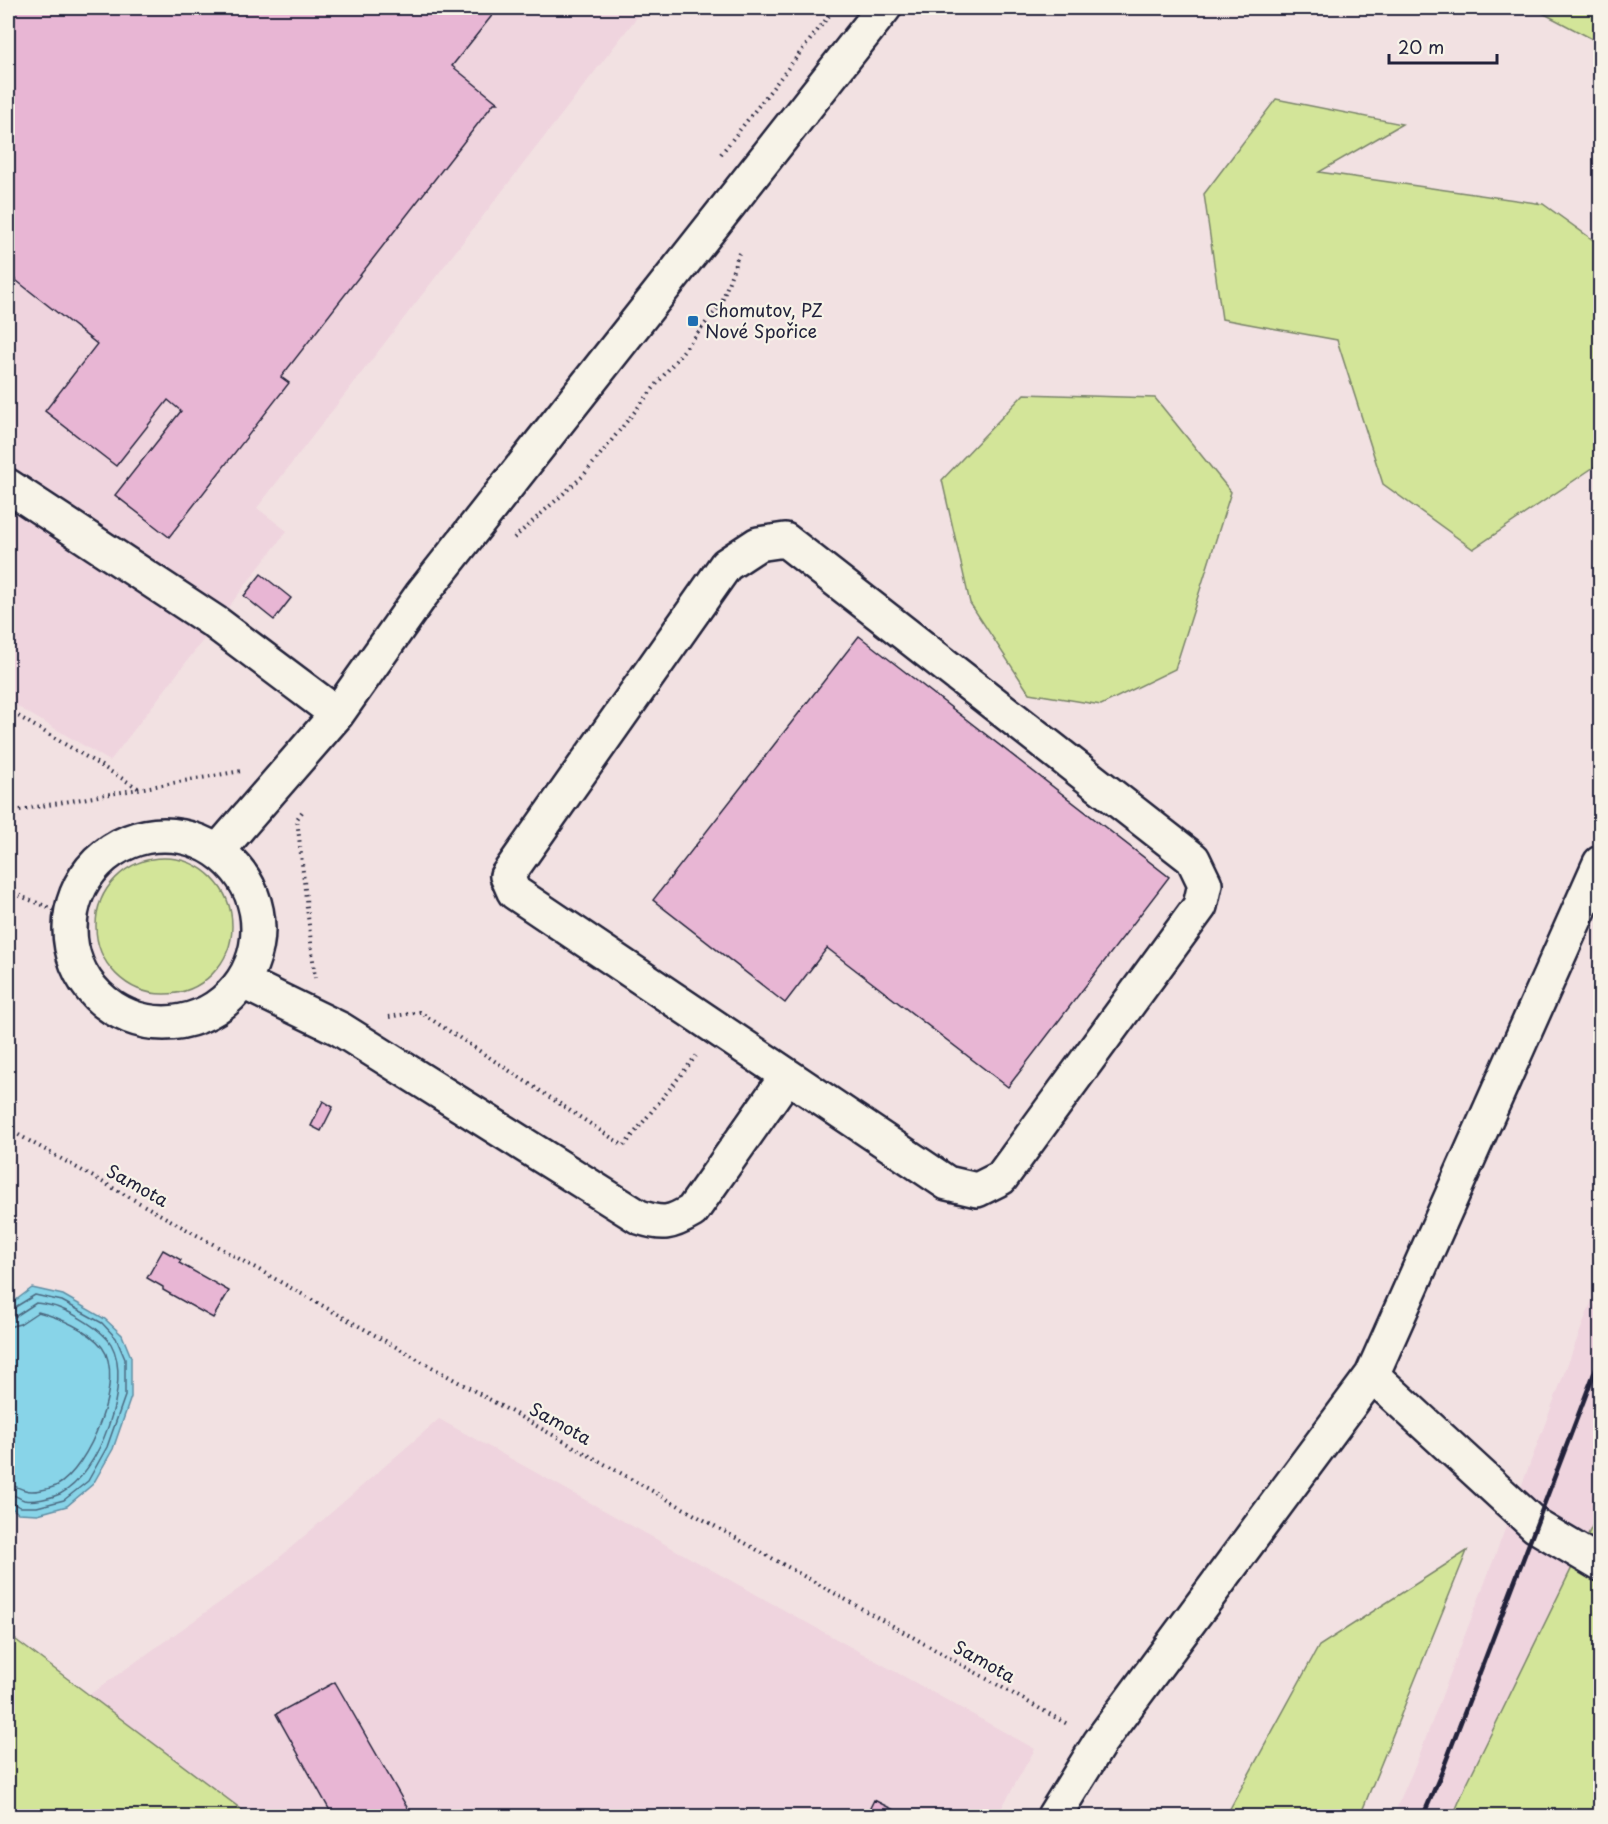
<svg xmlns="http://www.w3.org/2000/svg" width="1608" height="1824" font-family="'Playpen Sans',sans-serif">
<rect width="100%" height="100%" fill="#f2e1e2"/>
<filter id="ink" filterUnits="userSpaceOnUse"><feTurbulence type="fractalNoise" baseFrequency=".0167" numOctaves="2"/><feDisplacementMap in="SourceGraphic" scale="12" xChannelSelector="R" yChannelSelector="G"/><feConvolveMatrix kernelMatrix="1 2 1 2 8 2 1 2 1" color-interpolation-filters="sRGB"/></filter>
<g filter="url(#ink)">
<path fill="#efd4de" d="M8 8H644L257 508 287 531 110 761 8 701Z
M1600 1279V1510L1453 1816H1393L1416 1764Z
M439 1419 1035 1749 997 1816H243L245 1811 89 1695 264 1571Z"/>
<path fill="#d3e599" stroke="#7a846a" stroke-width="1.5" d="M1533 8H1600V43Z
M1276 99 1402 124 1319 172 1543 204 1600 245V460L1594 467 1473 549 1383 484 1337 340 1222 319 1204 194Z
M1024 394 1155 398 1231 492 1175 669 1101 705 1029 693 970 603 942 480Z
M96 926a68 68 0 1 1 136 0a68 68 0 1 1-136 0Z
M1600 1510V1816H1453L1466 1785Z
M1467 1551 1360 1816H1226L1319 1646Z
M8 1634 245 1812 243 1816H8Z"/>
<path fill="#88d4e8" stroke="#5f8da3" stroke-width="1.5" d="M32 1288 63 1295 105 1319 122 1335 131 1357V1397L113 1449 93 1484 67 1506 38 1514 18 1513 8 1505V1306Z"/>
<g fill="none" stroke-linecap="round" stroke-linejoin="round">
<path stroke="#4b6980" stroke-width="1.5" d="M8 1310 12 1309 35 1295 62 1301 102 1323 116 1338 125 1359V1396L107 1447 88 1481 64 1500 37 1507H20L8 1501
M8 1318 16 1316 36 1303C43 1304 52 1305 59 1308 73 1313 103 1330 111 1344 133 1382 99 1475 60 1494 51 1498 34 1502 24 1500 18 1498 14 1494 8 1494
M8 1327 20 1324 38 1312C58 1317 89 1330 102 1347 126 1378 89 1469 56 1486 49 1489 32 1493 25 1490 18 1488 15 1485 8 1485"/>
</g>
<path fill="#e8b6d4" stroke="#22223b" stroke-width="1.5" d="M17 8H498L452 66 498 103H494L281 377 289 383 169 537 115 495 181 411 168 400 116 466 45 411 97 344 8 274V20Z
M261 574 291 598 274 620 244 596Z
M859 636 1169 877 1008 1087 827 948 785 1003 653 900Z
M323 1101 333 1107 321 1131 311 1126Z
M163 1250 181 1260 179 1263 229 1291 213 1318 163 1290V1287L147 1278Z
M335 1682 412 1816H333L276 1714Z
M874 1800 906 1816H866Z"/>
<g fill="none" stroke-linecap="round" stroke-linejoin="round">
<defs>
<path id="minor" d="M8 486 216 623 337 714
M785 540 1193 859 1205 884 1200 906 1001 1178 977 1190 947 1183 514 892 507 876 726 565 758 544Z
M70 929a94 94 0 1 1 188 0a94 94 0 1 1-188 0Z
M218 851 337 714 422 594 884 8
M243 982 340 1029 639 1217C663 1225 670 1224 692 1211L787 1076
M1372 1375 1536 1526 1600 1564
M1054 1816 1100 1742 1372 1375 1600 863"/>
</defs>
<use href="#minor" stroke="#22223b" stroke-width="38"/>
<path stroke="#22223b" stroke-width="4" stroke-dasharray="1.5 4.5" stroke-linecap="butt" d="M919 14 924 8
M721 154 835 8
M514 538 583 476 721 304 740 250
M8 710 138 788
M8 812 241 771
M302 812 297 819 315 978
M8 891 70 916
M389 1017 420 1012 624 1146 696 1056
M8 1129 1069 1725"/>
<use href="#minor" stroke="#f7f3e8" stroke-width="33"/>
<path stroke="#22223b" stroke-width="4.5" d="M1423 1816 1441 1774 1600 1358"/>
</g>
</g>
<rect fill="#1f6fb2" stroke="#f7f3e8" stroke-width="2" x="687" y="315" width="12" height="12" rx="3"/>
<g text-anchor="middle" stroke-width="4.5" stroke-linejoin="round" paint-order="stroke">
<g font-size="18" fill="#22223b" stroke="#f7f3e8" text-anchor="start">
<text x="705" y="317">Chomutov, PZ<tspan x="705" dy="21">Nové Spořice</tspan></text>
</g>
<g font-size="18" fill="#22223b" stroke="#f7f3e8">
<text transform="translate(137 1186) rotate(29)" y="6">Samota</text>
<text transform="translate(560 1424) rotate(29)" y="6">Samota</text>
<text transform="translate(984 1662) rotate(29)" y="6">Samota</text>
</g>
</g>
<rect width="1608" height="1824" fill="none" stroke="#f7f3e8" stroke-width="30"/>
<rect x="15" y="15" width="1578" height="1794" fill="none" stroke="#22223b" stroke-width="2" filter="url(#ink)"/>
<path d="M1389 54v9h108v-9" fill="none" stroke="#22223b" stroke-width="3"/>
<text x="1398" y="54" font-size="18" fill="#22223b" stroke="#f7f3e8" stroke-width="4.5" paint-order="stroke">20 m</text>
</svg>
